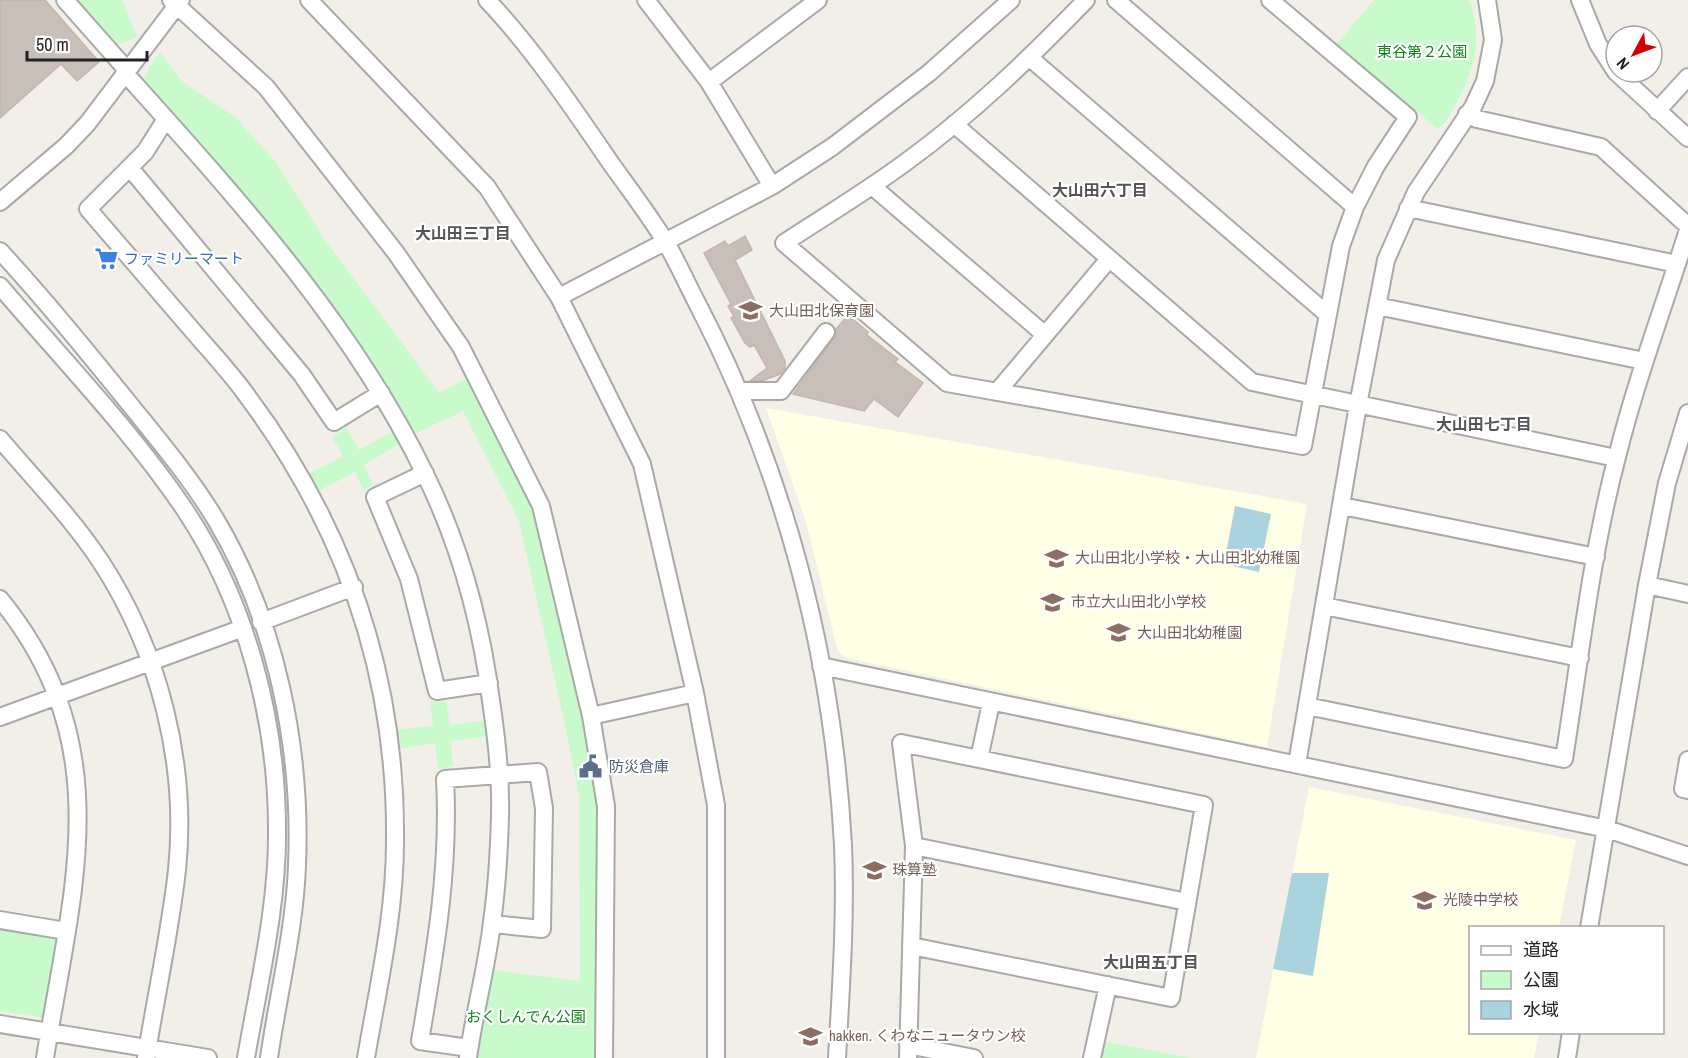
<svg xmlns="http://www.w3.org/2000/svg" width="1688" height="1058" font-family="'Archivo Narrow','Noto Sans JP',sans-serif">
<rect width="100%" height="100%" fill="#f2efe9"/>
<path fill="#ffffe5" d="M766 408 1307 504 1267 747 847 658 838 652 806 522Z
M1309 787 1576 840 1559 927 1470 928V1032L1539 1033 1534 1058H1256Z"/>
<path fill="#c8facc" d="M75 0H122L137 37 114 46Z
M1374 0H1469C1484 38 1474 73 1454 107 1449 115 1445 124 1437 129L1409 104 1405 107 1335 46Z
M160 52 183 82 235 117 275 161 327 243 439 393 468 378 536 514 581 703 599 811 596 1058H476L491 970 580 981 579 796 565 725 519 521 463 411 414 434 389 391 352 337 144 82 148 70Z
M346 428 359 450 395 430 401 443 364 465 373 485 363 490 355 472 318 491 309 474 343 456 332 437Z
M446 701 450 725 487 720 488 736 451 741 453 766 438 769 435 743 397 749 394 730 433 726 430 702Z
M0 927 58 936 45 1018 0 1011Z
M1103 1041 1190 1058H1100Z"/>
<path fill="#aad3df" d="M1235 506 1271 514 1259 572 1224 564Z
M1292 873H1329L1313 976 1273 969Z"/>
<path fill="#c7bfb8" stroke="#c4b6ab" stroke-width="1.5" d="M0 0H45L99 62 77 81 61 64 0 118Z
M745 236 752 250 735 260 785 361V368L780 374 762 381H750L767 368 754 345 750 347 745 343 731 318 734 316 728 306 731 304 704 253 725 241 728 246Z
M848 315 868 332 867 335 898 359 895 362 923 383 898 417 874 399 864 411 793 394 834 338 836 329Z"/>
<g fill="none" stroke-linecap="round" stroke-linejoin="round">
<defs>
<path id="minor" d="M65 0 126 69
M171 0 266 87 396 253 461 347 541 506 591 716 606 806 604 1058
M309 0 487 187 559 297 642 464 695 693 716 805V1058
M487 0C532 47 575 111 612 165 630 190 649 215 665 241 677 261 686 282 697 303 784 470 833 656 843 845 846 916 841 987 837 1058
M646 0 709 82 772 186
M1086 0C1030 58 972 114 906 162 867 191 825 216 784 243L947 383 1303 446 1341 246 1355 207 1376 166 1408 117 1270 0
M1116 0 1355 207
M1580 0 1598 44 1616 72
M1030 58 1327 314
M124 72C235 196 352 323 425 474 460 545 481 623 491 701 497 740 501 778 500 817 499 852 497 887 492 922 487 967 474 1013 468 1058
M1616 72 1688 138
M709 82 818 0
M1657 111 1688 77
M1467 114 1477 119 1601 147 1688 226
M166 119 145 152 88 209C123 250 158 290 193 331 211 352 229 371 245 393 345 526 397 675 395 842 395 915 378 987 366 1058
M954 124 1252 382 1616 458
M130 168 302 375 334 422 381 393
M872 186 1044 334
M0 202 66 146 87 124 181 0
M1408 208 1677 264
M0 251C46 301 89 354 132 407 161 443 192 480 216 520 276 621 302 748 297 865 295 928 278 995 269 1058
M0 286C62 359 131 430 185 510 246 602 277 719 277 829 278 906 259 982 246 1058
M559 297 772 186 832 147 929 73 1011 0
M1377 306 1644 361
M739 391H781L826 332
M997 392 1109 259
M0 439C34 479 72 518 101 562 159 651 188 763 177 870 170 933 156 995 146 1058
M425 473 375 497 409 579 437 691 489 683
M1342 506 1596 557
M1647 585 1688 594
M0 599C120 746 72 890 45 1058
M1324 606 1580 658
M261 622 354 587
M821 666 1607 829 1688 856
M1307 706 1564 759C1580 658 1591 555 1617 457 1636 380 1664 306 1688 230
M591 716 695 693
M0 717 243 628
M979 759 991 703
M1688 760 1683 789 1688 790
M1297 764 1358 405 1386 260 1416 192 1473 107 1485 81 1493 40 1487 0
M914 846 1187 902
M0 920 66 931
M1589 928 1647 585 1667 483 1688 413
M0 1024 208 1058
M908 1045 974 1058
M469 1048 420 1041C435 953 450 868 445 779L538 772 544 808 542 929 492 924
M908 1058 914 846 901 743 1204 805 1171 998 911 946
M1092 1058 1108 985
M1567 1058 1571 1032"/>
</defs>
<use href="#minor" stroke="#a9a9a9" stroke-width="20"/>
<use href="#minor" stroke="#fff" stroke-width="16"/>
</g>
<defs>
<symbol id="supermarket-bare" viewBox="-9 -9 18 18"><path d="M-6-5.5h2.5l.6 2H6L4.5 2H-2.5L-4.4-4H-6ZM-1.5 3.2a1.3 1.3 0 1 0 .1 0ZM3 3.2a1.3 1.3 0 1 0 .1 0Z" fill="#3f7fe0" stroke="#fff" stroke-width="2.5" paint-order="stroke"/></symbol>
<symbol id="school-bare" viewBox="-9 -9 18 18"><path d="M0-5L7-2L0 1L-7-2ZM-4 1L0 2.5L4 1V4Q0 6-4 4Z" fill="#8d6e63" stroke="#fff" stroke-width="2.5" paint-order="stroke"/></symbol>
<symbol id="civic-bare" viewBox="-9 -9 18 18"><path d="M-.6-6.5H3V-4.5H.6V-3L4-1V1h2V6H-6V1h2V-1L-.6-3ZM-1.2 2.5V6h2.4V2.5Z" fill="#5c6f8a" stroke="#fff" stroke-width="2.5" paint-order="stroke"/></symbol>
</defs>
<g fill-rule="evenodd">
<use href="#supermarket-bare" x="90" y="242" width="33" height="33"/>
<use href="#school-bare" x="734" y="294" width="33" height="33"/>
<use href="#school-bare" x="1040" y="542" width="33" height="33"/>
<use href="#school-bare" x="1036" y="586" width="33" height="33"/>
<use href="#school-bare" x="1102" y="616" width="33" height="33"/>
<use href="#civic-bare" x="574" y="750" width="33" height="33"/>
<use href="#school-bare" x="858" y="854" width="33" height="33"/>
<use href="#school-bare" x="1408" y="884" width="33" height="33"/>
<use href="#school-bare" x="794" y="1020" width="33" height="33"/>
</g>
<g text-anchor="middle" stroke-width="4.5" stroke-linejoin="round" paint-order="stroke">
<g font-size="15" fill="#0c8416" stroke="#fff">
<text x="1422" y="57">東谷第２公園</text>
<text x="526" y="1022">おくしんでん公園</text>
</g>
<g font-size="15" fill="#366cbe" stroke="#fff" text-anchor="start">
<text x="124" y="264">ファミリーマート</text>
</g>
<g font-size="15" fill="#785e54" stroke="#fff" text-anchor="start">
<text x="769" y="316">大山田北保育園</text>
<text x="1075" y="563">大山田北小学校・大山田北幼稚園</text>
<text x="1071" y="607">市立大山田北小学校</text>
<text x="1137" y="638">大山田北幼稚園</text>
<text x="892" y="875">珠算塾</text>
<text x="1443" y="905">光陵中学校</text>
<text x="829" y="1041">hakken. くわなニュータウン校</text>
</g>
<g font-size="15" fill="#4e5e75" stroke="#fff" text-anchor="start">
<text x="609" y="772">防災倉庫</text>
</g>
<g font-size="16" font-weight="bold" fill="#555" stroke="#fff">
<text x="1100" y="196">大山田六丁目</text>
<text x="463" y="239">大山田三丁目</text>
<text x="1484" y="430">大山田七丁目</text>
<text x="1151" y="968">大山田五丁目</text>
</g>
</g>
<rect x="1469" y="926" width="195" height="108" fill="#ffffff" stroke="#a7a7a7" stroke-width="1.5"/>
<rect x="1481" y="946" width="30" height="9" fill="#ffffff" stroke="#a7a7a7" stroke-width="1.5"/>
<text x="1523" y="956" font-size="18" fill="#222222">道路</text>
<rect x="1481" y="971" width="30" height="18" fill="#c8facc" stroke="#a7a7a7" stroke-width="1.5"/>
<text x="1523" y="986" font-size="18" fill="#222222">公園</text>
<rect x="1481" y="1001" width="30" height="18" fill="#aad3df" stroke="#a7a7a7" stroke-width="1.5"/>
<text x="1523" y="1016" font-size="18" fill="#222222">水域</text>
<g transform="translate(1634 54) rotate(229)"><circle r="28" fill="#ffffff" stroke="#a7a7a7" stroke-width="1.5"/>
<path d="M0-4.5L10 22L0 15L-10 22Z" fill="#d40000"/>
<text y="-9" font-size="16" font-weight="bold" text-anchor="middle" fill="#222222">N</text>
</g>
<path d="M27 51v9h120v-9" fill="none" stroke="#222222" stroke-width="3"/>
<text x="36" y="51" font-size="18" fill="#222222" stroke="#ffffff" stroke-width="4.5" paint-order="stroke">50 m</text>
</svg>
